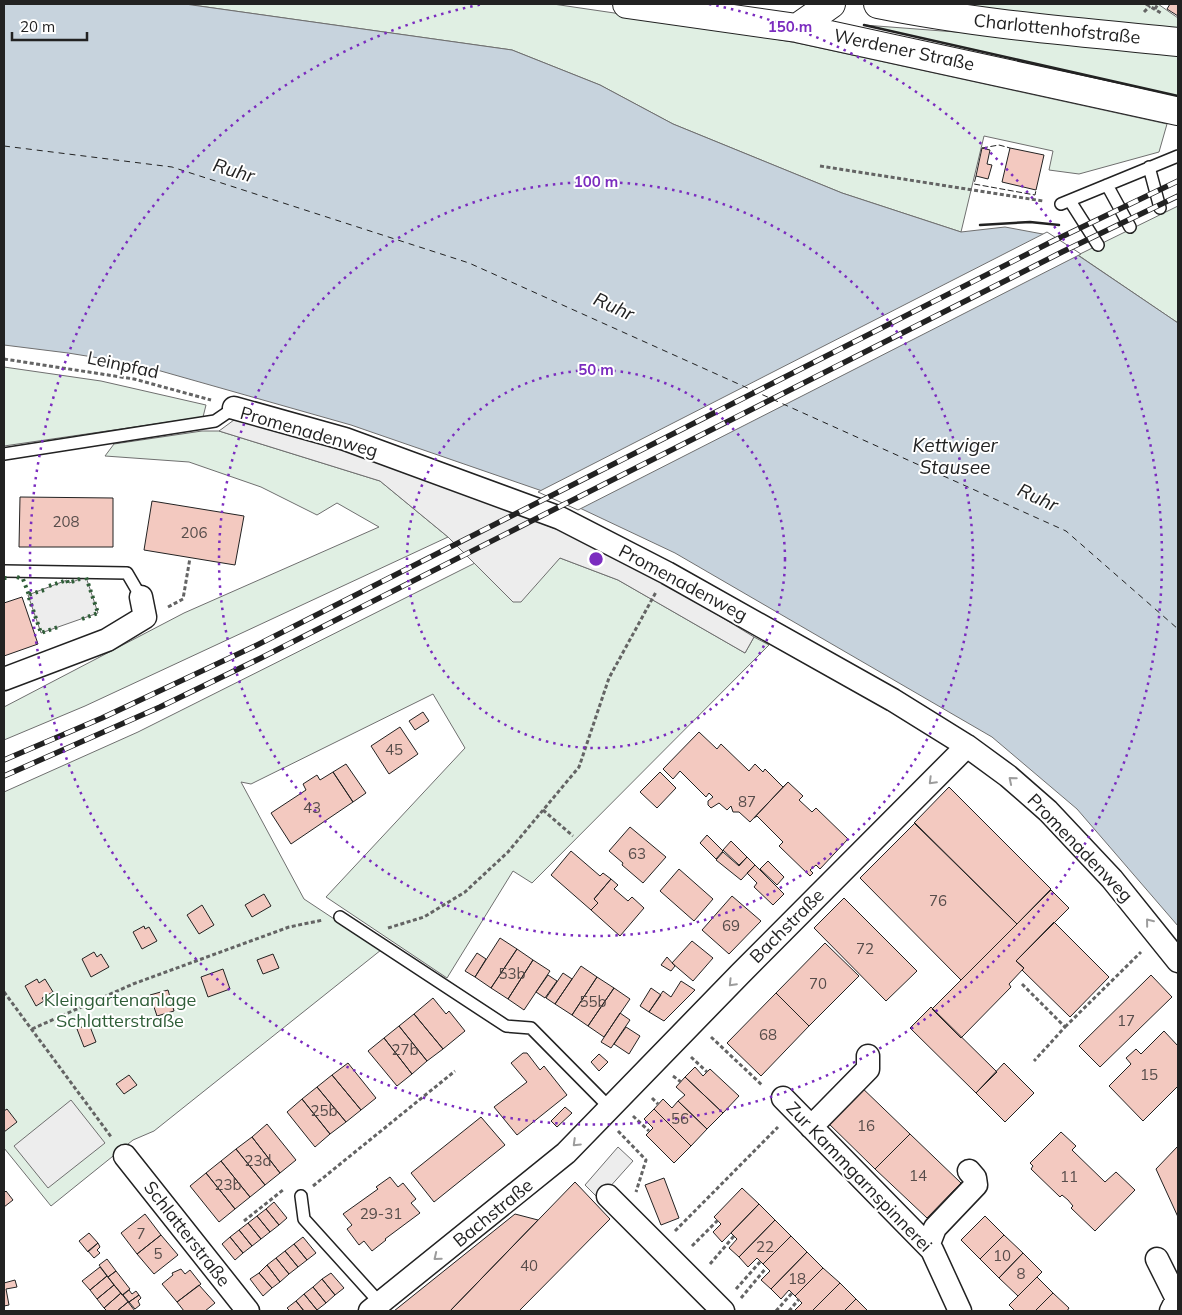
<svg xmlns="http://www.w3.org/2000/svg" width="1182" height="1315" font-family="Mulish,sans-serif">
<rect width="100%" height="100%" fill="#fff"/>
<path fill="#e0efe3" stroke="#6f6f6f" d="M185 4H553L703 26 797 43 1167 124 1159 152 1079 174 1049 170 1053 151 984 136 961 232 842 193 673 124 600 85 512 50Z
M914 4H1158L1178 18V33Z
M864 25 1178 49V96Z
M1178 206V323L1078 255Z
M4 367 101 381 206 405 203 417 4 446Z
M202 431H219L380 481 448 537 85 706 4 740V707L184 613 379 527 337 503 317 515 261 487 189 462 105 456 114 444Z
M560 558 618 580 745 653 754 637 769 645 532 883 513 871 447 978 326 897 465 748 433 694 251 784 241 782 304 899 381 950 154 1131 133 1140 51 1206 4 1148V792L138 732 475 563 513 602Z"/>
<path fill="#ededed" stroke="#6f6f6f" d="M238 417 343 447 569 534 662 581 754 637 745 653 618 580 560 558 521 602H513L448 537 380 481 219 431Z
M86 577 98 613 41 633 28 595 67 580 69 583Z
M71 1100 105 1143 48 1188 14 1146Z
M618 1147 633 1161 599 1199 585 1185Z"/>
<path fill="#c7d3dd" stroke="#6f6f6f" d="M4 4H185L512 50 600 85 673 124 842 193 961 232 1005 227 1048 235 1178 323V926L1077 809 992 737 675 553 548 493 351 425 136 364 68 353 4 345Z"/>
<path fill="#fff" stroke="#6f6f6f" d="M1047 232 1081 254 578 510 538 492Z"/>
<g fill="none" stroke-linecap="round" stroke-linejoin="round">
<path stroke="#222" stroke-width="1" stroke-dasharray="6 5" stroke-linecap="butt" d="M4 146 172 167 469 263 1066 531 1178 629"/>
</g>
<path fill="#f3c9c0" stroke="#222" d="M1170 4H1178V16L1167 9Z
M982 148 990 150 987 164 992 165 988 179 976 176Z
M1010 148 1044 155 1036 190 1002 182Z
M20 497 113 498V547H19Z
M152 501 244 516 235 565 144 550Z
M22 597 38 644 4 656V603Z
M423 712 429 721 415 730 409 721Z
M400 727 418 754 389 774 371 746Z
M699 732 717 749 721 744 749 771 755 764 763 772 765 769 783 787 788 782 750 822 739 812H733L731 806 727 810 719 803 711 808 708 805V801L713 797 709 793 706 797 680 771 673 779 663 769Z
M346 764 366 793 353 802 333 772Z
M333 772 353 802 291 844 271 813 306 790 303 784 317 775 320 780Z
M660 772 676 788 657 808 640 792Z
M788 782 803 796 799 800 812 812 816 808 848 839 820 869 816 865 810 870 813 873 810 876 779 846 783 842 757 816 754 818Z
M949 787 1051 889 1017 924 914 823Z
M915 823 1017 924 961 980 860 878Z
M630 827 666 857 643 883 622 865 623 863 609 851Z
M707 835 723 851 716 859 700 843Z
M731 841 747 857 739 865 723 850Z
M571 851 600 876 603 873 611 879 594 899 598 903 591 910 551 875Z
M723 852 739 866 747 857 755 865 741 880 716 860Z
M768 861 784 877 777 885 760 869Z
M755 865 784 894 773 905 754 887 757 883 747 873Z
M679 869 713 899 694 921 660 891Z
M611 879 618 885 614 889 628 901 632 897 644 908 620 936 591 910 598 903 594 899Z
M1051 890 1069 908 1016 961 1024 968 1009 984 1011 987 961 1038 932 1009Z
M264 894 271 906 252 917 245 905Z
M732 896 761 921 729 954 702 930Z
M844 898 917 971 886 1001 814 928Z
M202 905 214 925 199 934 187 915Z
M1054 922 1109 977 1070 1017 1022 970 1024 968 1016 961Z
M144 926 145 929 149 927 157 941 142 949 133 932Z
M500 938 517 949 491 988 475 977Z
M692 941 713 958 693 981 672 963Z
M825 943 859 976 809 1026 776 993Z
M517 949 533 960 508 999 491 988Z
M94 952 97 957 101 954 109 967 91 977 82 959Z
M477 953 486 959 475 977 465 971Z
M273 954 279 968 263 974 257 960Z
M667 957 675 966 671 971 661 965Z
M533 960 550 971 524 1010 508 999Z
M581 966 597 977 572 1015 555 1004Z
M223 969 230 989 208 997 201 977Z
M563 973 572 979 555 1004 546 998Z
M548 975 557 981 545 998 536 992Z
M1151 975 1172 997 1100 1067 1079 1046Z
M597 977 614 988 588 1026 572 1015Z
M37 979 39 983 45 979 53 992 42 998 44 1001 36 1006 25 986Z
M681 981 695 990 664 1021 649 1012 663 991 671 997Z
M614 988 630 999 604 1037 588 1026Z
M651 988 661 995 649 1012 640 1006Z
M168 990 174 1011 157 1016 150 995Z
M776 993 809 1026 761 1076 727 1043Z
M433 998 446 1014 449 1011 465 1031 443 1049 414 1014Z
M931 1007 997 1072 976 1093 910 1028Z
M620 1013 630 1020 611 1048 601 1042Z
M414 1014 443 1049 427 1061 399 1026Z
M89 1024 96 1042 84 1047 77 1029Z
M399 1026 427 1061 412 1074 384 1038Z
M626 1027 640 1036 629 1054 614 1044Z
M1164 1031 1178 1046V1086L1143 1121 1109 1086 1131 1064 1126 1058 1136 1049 1141 1054Z
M384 1038 412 1074 397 1086 368 1051Z
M523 1053H527L540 1070 544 1066 567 1095 517 1135 494 1107 527 1082 511 1063Z
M599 1054 608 1062 599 1071 591 1062Z
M348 1063 376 1098 361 1110 332 1075Z
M1004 1063 1034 1093 1005 1122 976 1093Z
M695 1067 703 1076 710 1069 739 1096 723 1113 685 1077Z
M129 1075 137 1085 124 1094 116 1084Z
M332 1075 361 1110 346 1122 317 1087Z
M685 1077 723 1113 707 1129 678 1101 685 1095 676 1087Z
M857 1083 910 1134 875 1169 823 1118Z
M317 1087 346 1122 330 1134 302 1099Z
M302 1099 330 1134 315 1147 287 1112Z
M663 1099 672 1108 678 1101 707 1129 691 1146 654 1109Z
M565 1107 572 1113 557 1127 551 1121Z
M7 1109 17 1122 4 1132V1111Z
M654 1109 691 1146 674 1163 646 1135 653 1128 644 1119Z
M481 1117 505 1145 434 1202 411 1173Z
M267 1124 296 1160 280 1173 252 1137Z
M1061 1132 1076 1146 1072 1150 1105 1182 1116 1172 1135 1190 1095 1231 1071 1208 1073 1206 1068 1200 1062 1195 1060 1197 1031 1169 1033 1166 1030 1163Z
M910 1134 961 1183 927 1218 875 1169Z
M252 1137 280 1173 265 1185 236 1149Z
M1178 1146V1217L1156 1169Z
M236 1149 265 1185 250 1197 221 1161Z
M221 1161 250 1197 235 1209 206 1173Z
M206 1173 235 1209 219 1222 190 1186Z
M390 1177 398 1187 403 1183 416 1199 411 1203 420 1213 385 1239 386 1240 372 1251 364 1241 359 1245 347 1229 352 1225 343 1214 378 1189 376 1187Z
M664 1178 679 1218 661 1225 645 1185Z
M575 1182 610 1219 519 1311H450Z
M742 1188 759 1204 722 1242 713 1232 721 1224 714 1217Z
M6 1191 13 1200 4 1207V1193Z
M274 1202 287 1218 279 1225 266 1209Z
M759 1204 775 1220 739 1257 729 1248 737 1239 731 1233Z
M266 1209 279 1225 270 1232 257 1216Z
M145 1214 161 1235 137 1254 121 1233Z
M515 1214 538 1220 450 1311H394Z
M257 1216 270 1232 261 1239 248 1223Z
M985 1216 1004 1235 980 1259 961 1240Z
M775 1220 791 1236 763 1264 757 1258 748 1267 739 1257Z
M248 1223 261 1239 252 1246 239 1230Z
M239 1230 252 1246 243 1253 230 1237Z
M89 1233 98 1243 88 1252 79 1241Z
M161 1235 178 1255 154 1274 137 1254Z
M1004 1235 1023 1253 999 1278 980 1259Z
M791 1236 807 1252 771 1289 761 1280 770 1271 763 1264Z
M230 1237 243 1253 235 1260 222 1244Z
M303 1237 316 1253 307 1260 294 1244Z
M98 1243 100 1247 97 1250 100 1253 94 1258 88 1251Z
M294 1244 307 1260 298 1267 285 1251Z
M285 1251 298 1267 289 1274 276 1258Z
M807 1252 823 1268 795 1296 789 1290 781 1299 771 1289Z
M1023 1253 1042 1272 1018 1296 999 1278Z
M276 1258 289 1274 280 1282 267 1265Z
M107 1259 116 1271 108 1277 99 1265Z
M267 1265 280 1282 272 1288 259 1273Z
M100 1267 107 1276 90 1290 82 1281Z
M823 1268 840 1283 812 1311H794L802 1303 795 1296Z
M181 1269 185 1274 190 1270 201 1284 177 1302 162 1284 173 1275 172 1273Z
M116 1271 130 1289 122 1295 108 1277Z
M259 1273 272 1288 263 1296 250 1279Z
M331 1273 344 1288 335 1295 322 1279Z
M107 1276 114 1285 97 1299 90 1290Z
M1037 1277 1053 1293 1035 1311H1015L1009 1305Z
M322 1279 335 1295 326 1303 313 1287Z
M15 1280 17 1287 6 1289 9 1305 4 1306V1283Z
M840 1283 856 1299 844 1311H812Z
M114 1285 121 1293 104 1308 97 1299Z
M199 1285 215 1303 205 1311H184L177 1302Z
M313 1287 326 1303 317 1310 304 1294Z
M129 1290 132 1294 136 1291 139 1295 129 1302 123 1295Z
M121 1293 128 1302 117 1311H107L104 1308Z
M1053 1293 1069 1308 1067 1311H1035Z
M304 1294 317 1310 316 1311H304L296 1301Z
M139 1295 141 1298 138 1301 140 1305 135 1309 129 1302Z
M856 1299 868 1311H844Z
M296 1301 304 1311H290L287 1308Z
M128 1302 135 1311H117Z"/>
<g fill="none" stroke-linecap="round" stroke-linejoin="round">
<defs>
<path id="service" d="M1149 167 1160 208
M1107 185 1130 227
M1070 201 1098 245
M1061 204 1178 156
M4 454 215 421 234 408
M4 571 127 573 141 597
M340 917 506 1026 531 1028 611 1109
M301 1196 304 1219 380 1303"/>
<path id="minor" d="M234 408 345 439 560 518 667 573 893 700 967 746 1008 776 1048 811 1112 879 1178 961
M4 679 107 640 145 617 141 597
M783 1098 932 1250 960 1311
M811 1127 868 1069V1056
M125 1156 248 1311
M608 1196 723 1311
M928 1246 935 1228 976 1185 975 1178 969 1171
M1157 1259 1177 1299 1171 1311
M370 1311 566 1153 740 974 967 746"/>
<path id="secondary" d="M627 4 797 28 1178 111
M878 4C977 24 1077 32 1178 42
M797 28 831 4"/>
</defs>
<use href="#service" stroke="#222" stroke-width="14"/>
<use href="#minor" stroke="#222" stroke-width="25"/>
<use href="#secondary" stroke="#222" stroke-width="30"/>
<path stroke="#646464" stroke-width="3" stroke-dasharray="4 2.5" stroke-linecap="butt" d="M1146 4 1161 13
M1155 9 1158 4
M1144 12 1150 6
M820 166 1043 201
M4 359 134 379 211 400
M168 607 183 599 190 558
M543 810 573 836
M388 928 424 917 465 892 508 852 579 767 609 678 656 592
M1022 984 1065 1027 1034 1061
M4 992 112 1138
M1065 1027 1141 952
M32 1029 133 984 289 927 323 920
M711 1037 763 1086
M691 1057 707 1072
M673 1076 681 1082
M652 1098 658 1104
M633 1116 649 1131
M618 1131 646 1160 636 1192
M313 1186 455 1071
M244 1221 283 1190
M675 1231 778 1127
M692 1246 718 1220
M710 1264 734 1236
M736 1289 760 1262
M741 1298 766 1268
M776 1311 792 1293
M789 1311 799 1299"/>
<use href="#service" stroke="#fff" stroke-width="11"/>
<use href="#minor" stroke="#fff" stroke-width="22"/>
<use href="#secondary" stroke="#fff" stroke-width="28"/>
<defs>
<path id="rail" d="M4 760 102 718 255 646 1053 241 1178 181
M4 776 160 707 261 658 1062 252 1178 196"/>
</defs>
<use href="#rail" stroke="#222" stroke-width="5.5"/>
<use href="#rail" stroke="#fff" stroke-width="4" stroke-dasharray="11" stroke-linecap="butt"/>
<path stroke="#2f5e38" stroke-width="4" stroke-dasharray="2.5 4" stroke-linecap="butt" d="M17 577 23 579 29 595
M4 578H8
M49 586 67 580 68 583 80 579
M44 590 28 595 41 633 58 627
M82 619 98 613 86 577"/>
<path stroke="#222" stroke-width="1" stroke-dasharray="6 2.5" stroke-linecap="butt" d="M982 148 999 145 1010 148
M976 176 974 184 1035 195 1036 190"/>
<path stroke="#222" stroke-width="2.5" d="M864 25 1178 96
M980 225 1030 222 1059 225"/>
</g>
<defs><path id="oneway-chevron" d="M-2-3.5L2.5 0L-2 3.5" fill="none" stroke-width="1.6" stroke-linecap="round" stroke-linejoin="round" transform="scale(1.25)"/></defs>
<g stroke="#9c9c9c">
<use href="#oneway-chevron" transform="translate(1012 780) rotate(-140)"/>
<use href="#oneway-chevron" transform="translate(932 781) rotate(135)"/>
<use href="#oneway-chevron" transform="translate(1149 922) rotate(-129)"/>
<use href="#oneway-chevron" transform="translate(732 983) rotate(134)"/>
<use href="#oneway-chevron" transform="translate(576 1143) rotate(136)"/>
<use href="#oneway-chevron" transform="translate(437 1257) rotate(141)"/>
</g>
<g fill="none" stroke="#7b2cbf" stroke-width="2.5" stroke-dasharray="2.5 5">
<circle cx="596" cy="559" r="189"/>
<circle cx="596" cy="559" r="377"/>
<path d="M709 4A566 566 0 1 1 483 4"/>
</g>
<g text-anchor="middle" stroke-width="4" stroke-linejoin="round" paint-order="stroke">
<g font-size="15" fill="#564c4a">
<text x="66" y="527">208</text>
<text x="194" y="538">206</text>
<text x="394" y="755">45</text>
<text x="747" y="807">87</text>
<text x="312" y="813">43</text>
<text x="637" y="859">63</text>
<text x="938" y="906">76</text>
<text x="731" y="931">69</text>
<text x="865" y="954">72</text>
<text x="512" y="979">53b</text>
<text x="818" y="989">70</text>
<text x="593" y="1007">55b</text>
<text x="1126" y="1026">17</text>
<text x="768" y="1040">68</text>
<text x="405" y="1055">27b</text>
<text x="1149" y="1080">15</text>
<text x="324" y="1116">25b</text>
<text x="680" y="1124">56</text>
<text x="866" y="1131">16</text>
<text x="258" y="1166">23d</text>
<text x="918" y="1181">14</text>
<text x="1069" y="1182">11</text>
<text x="228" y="1190">23b</text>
<text x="381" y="1219">29-31</text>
<text x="141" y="1239">7</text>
<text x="765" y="1252">22</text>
<text x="158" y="1259">5</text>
<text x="1002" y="1261">10</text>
<text x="529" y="1271">40</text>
<text x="1021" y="1279">8</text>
<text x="797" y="1284">18</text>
</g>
<g font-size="18" fill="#222" stroke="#fff">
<text transform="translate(1057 29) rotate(6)" y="6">Charlottenhofstraße</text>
<text transform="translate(904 50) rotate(12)" y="6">Werdener Straße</text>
<text transform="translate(123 365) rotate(12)" y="6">Leinpfad</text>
<text transform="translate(309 432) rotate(16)" y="6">Promenadenweg</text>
<text transform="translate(683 583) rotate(28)" y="6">Promenadenweg</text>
<text transform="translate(1080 848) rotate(46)" y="6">Promenadenweg</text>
<text transform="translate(787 926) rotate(-45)" y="6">Bachstraße</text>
<text transform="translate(859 1177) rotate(46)" y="6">Zur Kammgarnspinnerei</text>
<text transform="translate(493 1213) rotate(-39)" y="6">Bachstraße</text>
<text transform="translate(187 1234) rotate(52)" y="6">Schlatterstraße</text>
</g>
<g font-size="18" fill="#2f5e38" stroke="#fff">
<text x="120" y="1006">Kleingartenanlage<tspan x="120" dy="21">Schlatterstraße</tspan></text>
</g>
<g font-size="19" font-style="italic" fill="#222" stroke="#fff">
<text transform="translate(234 170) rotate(17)" y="7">Ruhr</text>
<text transform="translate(614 306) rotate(24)" y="7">Ruhr</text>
<text x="955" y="452">Kettwiger<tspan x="955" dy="22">Stausee</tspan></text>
<text transform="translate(1038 497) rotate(24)" y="7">Ruhr</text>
</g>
</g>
<circle cx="596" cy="559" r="8" fill="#7b2cbf" stroke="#fff" stroke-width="2.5"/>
<g font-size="15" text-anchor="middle" font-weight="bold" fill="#7b2cbf" stroke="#fff" stroke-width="4" stroke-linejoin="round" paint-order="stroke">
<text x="790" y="32">150 m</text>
<text x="596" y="187">100 m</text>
<text x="596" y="375">50 m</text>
</g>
<rect width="1182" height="1315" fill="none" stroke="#222222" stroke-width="10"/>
<path d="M12 32v8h75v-8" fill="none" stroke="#222222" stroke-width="2.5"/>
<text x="20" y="32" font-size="15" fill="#222222" stroke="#ffffff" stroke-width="4" paint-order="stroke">20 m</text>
</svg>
